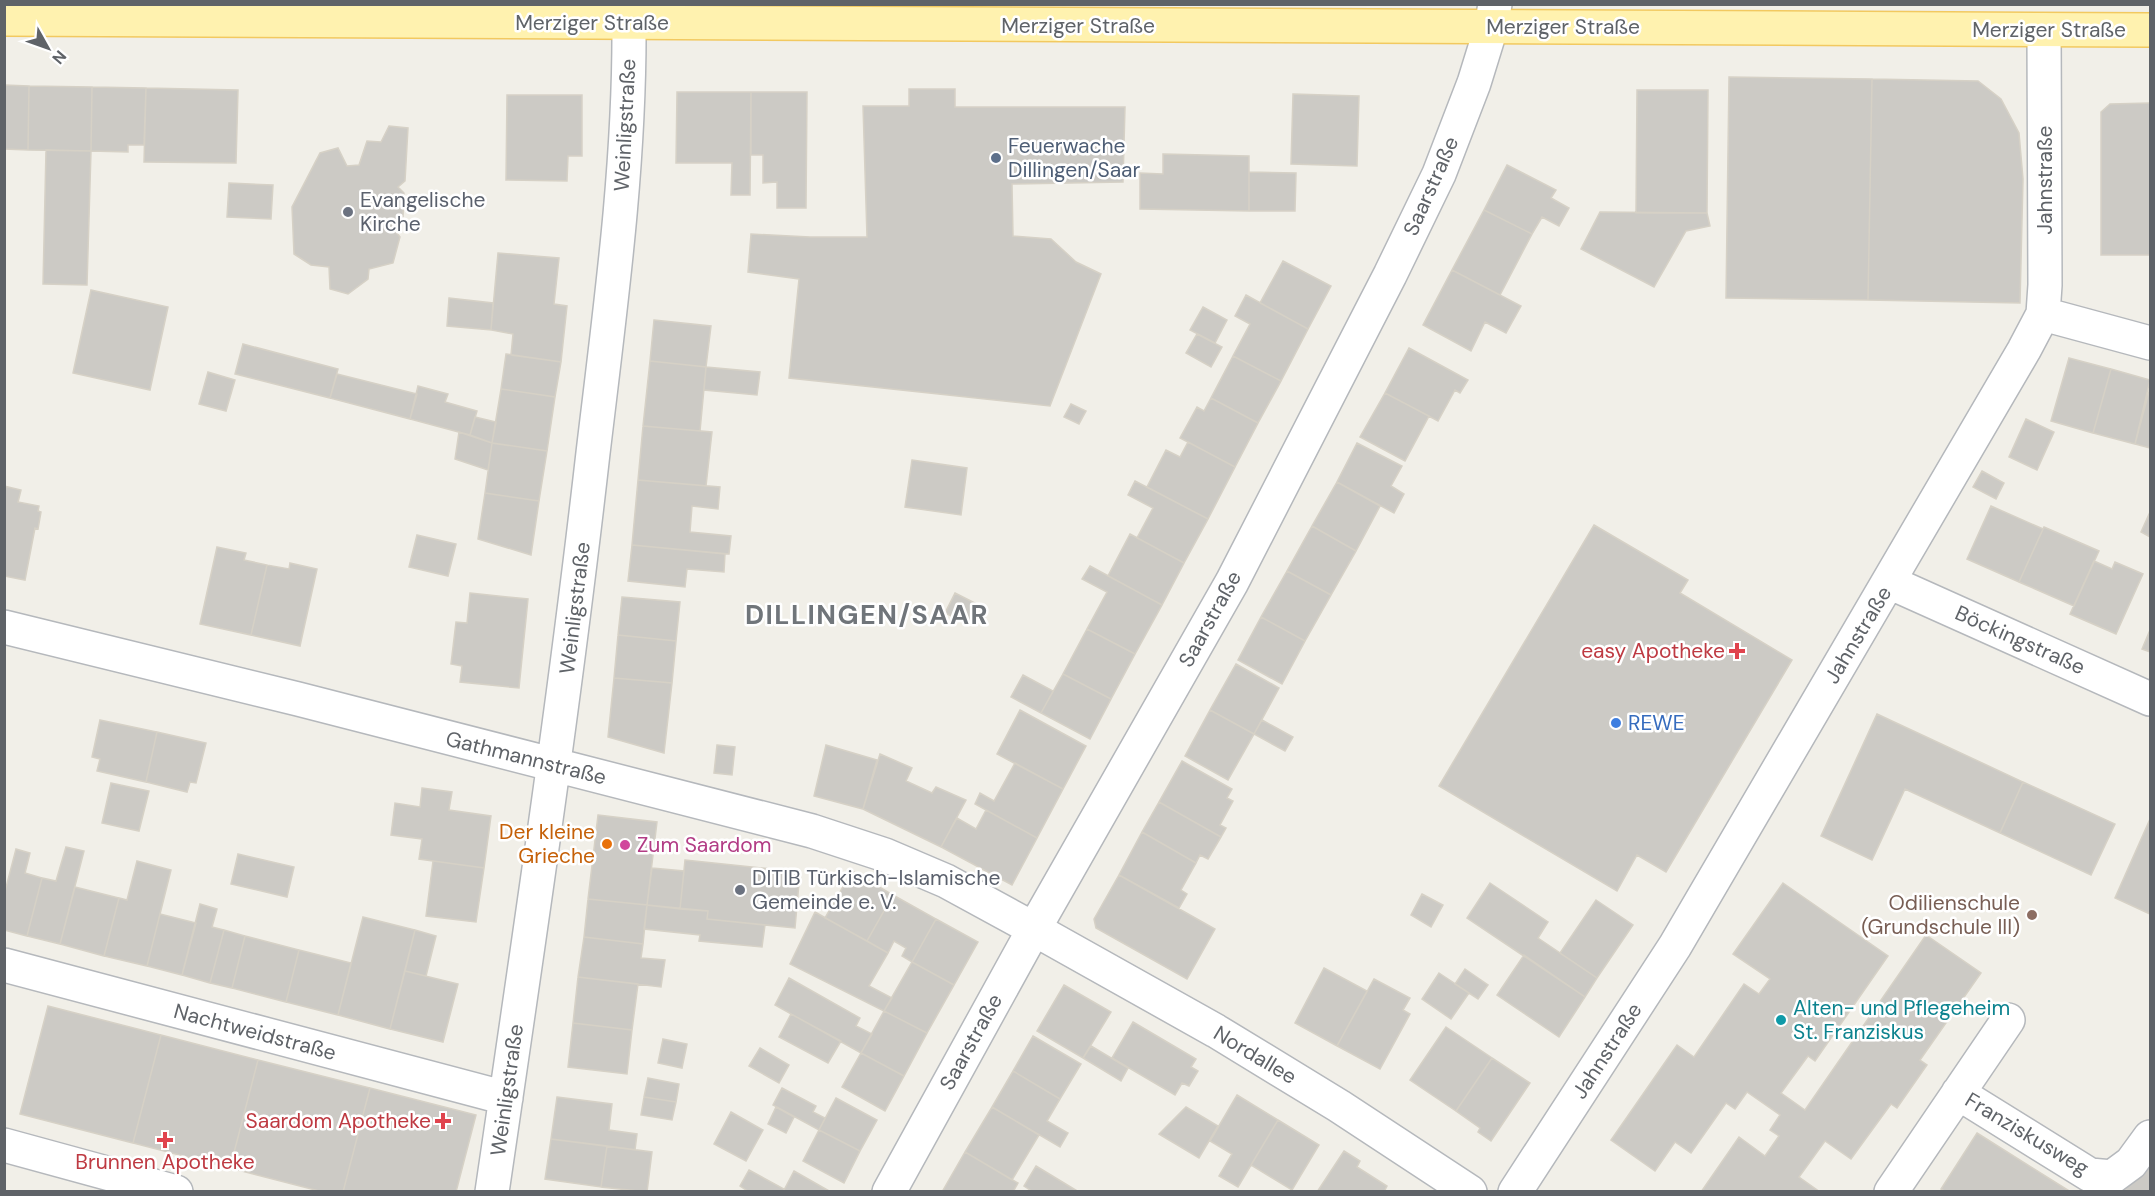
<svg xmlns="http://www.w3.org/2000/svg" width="2155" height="1196" font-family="'DM Sans',sans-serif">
<rect width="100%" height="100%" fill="#f1efe8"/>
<path fill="#cccac5" stroke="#d6d1c6" stroke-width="1.5" d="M1729 77 1872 79 1868 300 1726 298Z
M1872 79 1978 81 2001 99 2019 133 2023 179 2020 303 1868 300Z
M4 85 29 86 28 150 4 149Z
M29 86 92 87 91 151 28 150Z
M92 87 146 88 144 145H128V152L91 151Z
M146 88 238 90 236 163 144 162Z
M909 89H955V107H1125L1123 182 1012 184 1013 236 1051 239 1076 262 1101 274 1050 406 789 378 799 279 748 272 751 234 810 237H867L863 106H909Z
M1637 90H1708L1707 213H1636Z
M677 92H751L750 195H731L732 163H676Z
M751 92H807L806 208H777V182L763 183V155H751Z
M1293 94 1359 96 1357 166 1291 164Z
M507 95H582V156H568L567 181 506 180Z
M2150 103V255H2101V112L2110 104Z
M389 126 408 128 405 181 398 187 404 193 403 217 392 227 400 237 393 263 369 269 368 279 348 294 330 289 329 267 311 265 294 254 292 207 320 153 338 148 347 166 359 165 367 141 381 142Z
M46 150 91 151 87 285 43 284Z
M1163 154 1249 156V211L1140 209V173L1163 174Z
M1507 165 1556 190 1551 198 1569 208 1559 226 1542 217 1532 234 1484 210Z
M1249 172 1296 173 1295 211H1249Z
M229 183 273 185 271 219 227 217Z
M1484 210 1532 234 1500 295 1452 270Z
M1600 212 1707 213 1710 226 1686 231 1654 287 1581 249Z
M498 253 559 258 554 304 567 306 561 362 511 355 513 334 491 330Z
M1283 261 1331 286 1308 329 1260 303Z
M1452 270 1521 306 1506 333 1485 322 1471 351 1423 325Z
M91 290 168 307 150 390 73 373Z
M1246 295 1308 329 1281 381 1233 356 1250 324 1235 316Z
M449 298 493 303 491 330 447 326Z
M1203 307 1227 320 1215 343 1190 330Z
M654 320 711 326 706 367 650 361Z
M1197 334 1222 347 1211 367 1186 353Z
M243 344 338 369 330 398 235 374Z
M1409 348 1468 380 1460 393 1455 390 1438 421 1385 393Z
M506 354 561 362 555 397 501 389Z
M1233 356 1281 381 1258 423 1211 398Z
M2069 358 2111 369 2093 433 2051 421Z
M650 361 706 367 700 431 643 426Z
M706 367 760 372 757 395 704 390Z
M2111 369 2150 380 2135 444 2093 433Z
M208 372 235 380 226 411 199 404Z
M337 374 417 394 410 419 330 398Z
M418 386 448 394 445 402 477 411 470 435 410 419Z
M2150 388V448L2135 444Z
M501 389 555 397 547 451 492 443Z
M1385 393 1429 416 1405 461 1360 437Z
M1211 398 1258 423 1235 467 1180 438 1197 407 1204 411Z
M1071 404 1086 411 1079 424 1064 417Z
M475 417 496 422 492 443 470 435Z
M2026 419 2054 432 2037 470 2009 457Z
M643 426 712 432 706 486 638 480Z
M459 432 492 443 488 470 455 459Z
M1188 442 1235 467 1208 519 1147 487 1166 450 1180 457Z
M492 443 547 451 539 501 485 493Z
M1357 443 1402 466 1391 486 1404 494 1394 513 1337 482Z
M912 460 967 468 961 515 905 507Z
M1982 471 2004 483 1996 499 1973 487Z
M638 480 720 487 718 509 692 506 690 532 731 536 729 554 632 545Z
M1135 481 1208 519 1184 563 1137 538 1153 508 1128 495Z
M1337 482 1380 506 1356 551 1312 526Z
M4 486 21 490 18 502 39 506 38 511 41 512 38 529 35 528 25 580 4 576Z
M485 493 539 501 531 555 478 539Z
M1991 506 2043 529 2019 582 1967 559Z
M2150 512V537L2141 532Z
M1594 525 1688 580 1680 593 1792 660 1666 872 1637 855 1617 891 1439 786Z
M1312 526 1356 551 1331 595 1287 571Z
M2044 527 2099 551 2074 606 2019 582Z
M1130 534 1184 563 1162 605 1108 576Z
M417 535 456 544 448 576 409 567Z
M632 545 725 554 724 572 687 569 685 587 628 581Z
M217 547 246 553 244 560 267 565 251 635 200 624Z
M2094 561 2112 569 2115 562 2143 574 2116 634 2070 614Z
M290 563 317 569 300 646 251 635 267 565 289 569Z
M1090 566 1162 605 1135 654 1087 629 1107 592 1082 579Z
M1287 571 1331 595 1305 641 1261 617Z
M470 593 528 599 519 688 460 682 462 666 451 664 456 622 467 623Z
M955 593 979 605 969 625 945 613Z
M622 597 680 602 676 641 618 635Z
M1261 617 1305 641 1282 684 1238 660Z
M1087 629 1135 654 1111 699 1063 674Z
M2150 630V652L2142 649Z
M618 635 676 641 672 683 614 678Z
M1236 664 1279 688 1254 734 1210 710Z
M1063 674 1111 699 1090 739 1041 713Z
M1023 675 1053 691 1041 713 1011 697Z
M614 678 672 683 664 753 608 737Z
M1020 710 1086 746 1063 789 997 754Z
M1210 710 1254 734 1228 780 1185 756Z
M1877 714 2023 782 2000 833 1905 789 1872 860 1821 836Z
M100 720 157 732 146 782 97 771 100 759 92 757Z
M1262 720 1293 737 1285 751 1254 734Z
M157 732 206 743 196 783 190 782 187 792 146 782Z
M717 745 735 747 732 775 714 773Z
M826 745 877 760 863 809 814 796Z
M880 754 912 768 906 781 932 793 936 787 966 800 941 847 863 809Z
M1182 761 1232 789 1227 798 1233 801 1220 825 1226 828 1221 837 1159 802Z
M1015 763 1063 789 1037 838 975 804 980 793 994 801Z
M2023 782 2115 824 2091 875 2000 833Z
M111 783 149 791 139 831 102 823Z
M422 788 452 792 449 810 491 816 484 868 419 859 422 839 391 835 395 803 420 807Z
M1159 802 1221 837 1208 859 1200 855 1196 863 1142 832Z
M986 810 1037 838 1012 885 941 847 957 818 976 829Z
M598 815 657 822 647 905 588 899Z
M2150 819V914L2115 898Z
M1142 832 1196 863 1181 890 1187 894 1179 908 1119 875Z
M66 847 84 851 60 944 27 936 42 878 56 881Z
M16 849 30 853 25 873 42 878 27 936 4 930V895Z
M238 854 294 867 287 897 231 884Z
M685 860 800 872 795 928 707 919 708 911 680 909Z
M137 861 171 870 147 966 104 956 119 898 127 900Z
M433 861 484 868 476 922 426 916Z
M652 868 684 871 680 909 647 905Z
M852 871 893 895 867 941 825 918Z
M1119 875 1215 929 1187 979 1096 928 1094 919Z
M1490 883 1548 922 1538 938 1597 978 1585 997 1467 918Z
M1783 883 1888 956 1815 1061 1808 1056 1781 1093 1805 1110 1926 935 1981 973 1920 1060 1927 1065 1897 1108 1891 1104 1851 1159 1825 1141 1799 1177 1820 1192H1701L1739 1137 1765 1156 1779 1136 1770 1130 1780 1115 1747 1092 1735 1109 1726 1103 1691 1153 1675 1142 1655 1171 1611 1140 1677 1045 1694 1057 1744 984 1759 994 1770 979 1733 954Z
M75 887 119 898 104 956 60 944Z
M1422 894 1443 905 1431 927 1411 915Z
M893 895 936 919 912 962 902 956 906 948 894 941 888 953 867 941Z
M588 899 647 905 643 944 584 937Z
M1596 900 1633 925 1597 978 1560 953Z
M200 904 217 909 212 927 224 930 210 983 182 975Z
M647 905 708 911 707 919 765 925 762 947 699 941 700 935 644 929Z
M815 912 888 953 869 986 892 998 884 1011 790 964Z
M160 914 196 923 182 975 147 966Z
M363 917 415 930 390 1029 338 1015Z
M936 919 978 942 954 985 912 962Z
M224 930 245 936 232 988 210 983Z
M415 930 436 936 426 976 405 971Z
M245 936 299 950 286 1002 232 988Z
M584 937 643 944 641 958 665 960 661 987 578 977Z
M299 950 351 963 338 1015 286 1002Z
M1524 955 1585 997 1559 1037 1497 995Z
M912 962 954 985 927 1033 884 1011Z
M1324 968 1367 991 1337 1046 1295 1023Z
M1465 969 1488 985 1478 999 1455 984Z
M405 971 458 984 443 1042 390 1029Z
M1439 973 1469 993 1451 1019 1422 999Z
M578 977 638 984 632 1030 573 1023Z
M789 978 860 1018 856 1026 872 1034 861 1053 775 1005Z
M1374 979 1410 998 1403 1010 1410 1014 1380 1069 1337 1046Z
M1064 985 1111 1012 1083 1058 1037 1031Z
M48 1006 161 1035 133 1143 20 1114Z
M884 1011 927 1033 904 1076 861 1053Z
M791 1014 841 1041 828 1063 779 1037Z
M1133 1022 1196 1059 1191 1067 1198 1071 1189 1086 1182 1083 1175 1095 1112 1058Z
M573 1023 632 1030 627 1074 568 1067Z
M1446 1027 1492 1058 1456 1111 1410 1080Z
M161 1035 258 1060 230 1168 133 1143Z
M1033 1036 1081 1064 1060 1099 1013 1071Z
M663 1039 687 1044 682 1068 658 1063Z
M1091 1046 1128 1068 1121 1081 1083 1058Z
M760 1048 789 1065 779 1083 749 1066Z
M861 1053 904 1076 885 1111 842 1087Z
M1492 1058 1530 1083 1491 1141 1478 1132 1480 1128 1456 1111Z
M258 1060 370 1088 343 1192H323L230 1168Z
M1013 1071 1060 1099 1047 1121 1068 1133 1060 1147 992 1107Z
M648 1078 679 1084 676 1102 644 1097Z
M370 1088 476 1115 456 1192H343Z
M782 1088 816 1106 813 1112 825 1118 819 1130 773 1105Z
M1237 1095 1278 1120 1238 1187 1219 1176 1232 1154 1210 1141Z
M557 1097 612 1104 609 1130 637 1134 635 1150 551 1139Z
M644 1097 676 1102 672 1120 641 1115Z
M836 1098 877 1120 860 1151 819 1130Z
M776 1107 794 1117 786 1133 768 1124Z
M992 1107 1039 1135 1012 1180 965 1152Z
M1186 1107 1218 1126 1199 1158 1159 1134Z
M731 1112 763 1130 746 1161 714 1144Z
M1278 1120 1319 1145 1292 1190 1251 1165Z
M819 1130 860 1151 844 1183 803 1161Z
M1977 1133 2071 1192H1946L1941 1189Z
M551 1139 607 1146 601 1187 545 1179Z
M607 1146 652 1152 647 1192 601 1187Z
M1344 1151 1360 1161 1357 1167 1387 1186 1384 1192H1317Z
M2150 1151V1192H2124Z
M965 1152 1018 1183 1013 1192H942Z
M1036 1166 1079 1192H1033L1024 1186Z
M749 1170 784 1189 783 1192H749L740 1186Z
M794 1171 831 1192H783Z"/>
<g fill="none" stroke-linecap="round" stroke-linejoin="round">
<defs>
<path id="minor" d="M2043 314 2150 343
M1889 582 2150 699
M4 627 298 699 812 831 885 855 946 881 1034 929 1216 1031 1339 1106 1470 1192
M4 965 506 1098
M1958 1093 2090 1175 2112 1177 2131 1163 2150 1137
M4 1145 176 1192
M492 1192C528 946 565 700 593 453 610 310 630 167 629 23
M889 1192 1034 929 1232 582 1390 275 1439 174 1474 83 1491 28 1495 4
M1515 1192 1675 946 2024 350 2043 314 2045 285 2044 30
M1891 1192 2008 1020"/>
<path id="major" d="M4 19 2150 30"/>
</defs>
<use href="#minor" stroke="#b5b8bc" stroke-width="36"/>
<use href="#major" stroke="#f2c960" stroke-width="36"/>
<use href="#minor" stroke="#fff" stroke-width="33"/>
<use href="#major" stroke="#fff2af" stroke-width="33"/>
</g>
<circle fill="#5c6f8a" stroke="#fff" stroke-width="2" cx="996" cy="158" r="6"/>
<g fill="#6b7280" stroke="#fff" stroke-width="2">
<circle cx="348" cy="212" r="6"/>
<circle cx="740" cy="890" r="6"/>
</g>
<g fill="#e0444e" stroke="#fff" stroke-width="2">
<path d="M1734 642h6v6h6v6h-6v6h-6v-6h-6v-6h6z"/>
<path d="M440 1112h6v6h6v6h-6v6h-6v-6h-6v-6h6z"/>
<path d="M162 1131h6v6h6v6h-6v6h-6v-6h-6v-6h6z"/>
</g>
<circle fill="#3f7fe0" stroke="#fff" stroke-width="2" cx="1616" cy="723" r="6"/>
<circle fill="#e8710a" stroke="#fff" stroke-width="2" cx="607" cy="844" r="6"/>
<circle fill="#d1479c" stroke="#fff" stroke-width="2" cx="625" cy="845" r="6"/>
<circle fill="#8d6e63" stroke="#fff" stroke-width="2" cx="2032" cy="915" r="6"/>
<circle fill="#0f9aa8" stroke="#fff" stroke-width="2" cx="1781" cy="1020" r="6"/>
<g text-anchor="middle" stroke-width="5" stroke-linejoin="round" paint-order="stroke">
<g font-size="21" fill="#5f6368" stroke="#fff">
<text x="592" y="30">Merziger Straße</text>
<text x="1078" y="33">Merziger Straße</text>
<text x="1563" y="34">Merziger Straße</text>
<text x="2049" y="37">Merziger Straße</text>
<text transform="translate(625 125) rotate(-87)" y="7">Weinligstraße</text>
<text transform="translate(2045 180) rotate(-90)" y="7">Jahnstraße</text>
<text transform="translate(1431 186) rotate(-66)" y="7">Saarstraße</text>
<text transform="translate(575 608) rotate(-83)" y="7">Weinligstraße</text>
<text transform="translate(1210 619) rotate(-61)" y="7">Saarstraße</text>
<text transform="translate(1858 635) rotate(-59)" y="7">Jahnstraße</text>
<text transform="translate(2020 640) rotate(24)" y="7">Böckingstraße</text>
<text transform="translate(526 758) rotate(14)" y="7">Gathmannstraße</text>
<text transform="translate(255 1032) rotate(15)" y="7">Nachtweidstraße</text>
<text transform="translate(971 1042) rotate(-61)" y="7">Saarstraße</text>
<text transform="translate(1607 1051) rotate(-57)" y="7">Jahnstraße</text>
<text transform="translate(1255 1055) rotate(31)" y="7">Nordallee</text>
<text transform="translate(507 1090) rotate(-82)" y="7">Weinligstraße</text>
<text transform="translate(2027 1134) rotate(31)" y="7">Franziskusweg</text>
</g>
<g font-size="21" fill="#4e5e75" stroke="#fff" text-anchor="start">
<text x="1008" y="153">Feuerwache<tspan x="1008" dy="24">Dillingen/Saar</tspan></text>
</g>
<g font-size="21" fill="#5b616d" stroke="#fff" text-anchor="start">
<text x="360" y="207">Evangelische<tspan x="360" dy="24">Kirche</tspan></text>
<text x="752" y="885">DITIB Türkisch-Islamische<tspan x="752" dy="24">Gemeinde e. V.</tspan></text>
</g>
<g font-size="21" fill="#be3a42" stroke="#fff" text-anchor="end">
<text x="1725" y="658">easy Apotheke</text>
<text x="431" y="1128">Saardom Apotheke</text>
<text x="165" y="1169" text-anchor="middle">Brunnen Apotheke</text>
</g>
<g font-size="21" fill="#366cbe" stroke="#fff" text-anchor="start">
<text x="1628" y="730">REWE</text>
</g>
<g font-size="21" fill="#c56008" stroke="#fff" text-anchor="end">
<text x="595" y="839">Der kleine<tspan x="595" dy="24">Grieche</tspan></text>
</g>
<g font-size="21" fill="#b23c85" stroke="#fff" text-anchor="start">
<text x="637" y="852">Zum Saardom</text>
</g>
<g font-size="21" fill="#785e54" stroke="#fff" text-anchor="end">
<text x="2020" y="910">Odilienschule<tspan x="2020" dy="24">(Grundschule III)</tspan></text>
</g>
<g font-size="21" fill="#0d838f" stroke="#fff" text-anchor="start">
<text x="1793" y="1015">Alten- und Pflegeheim<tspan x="1793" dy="24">St. Franziskus</tspan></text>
</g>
<g font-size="27" font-weight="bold" letter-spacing="1.5" fill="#70757a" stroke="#fff">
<text x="867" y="624">DILLINGEN/SAAR</text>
</g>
</g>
<rect width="2155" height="1196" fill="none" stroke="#5f6368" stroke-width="12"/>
<g transform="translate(48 48) rotate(130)" stroke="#ffffff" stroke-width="4.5" paint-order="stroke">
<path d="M0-4.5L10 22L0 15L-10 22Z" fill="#5f6368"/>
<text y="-9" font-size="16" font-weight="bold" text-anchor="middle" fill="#5f6368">N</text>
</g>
</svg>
